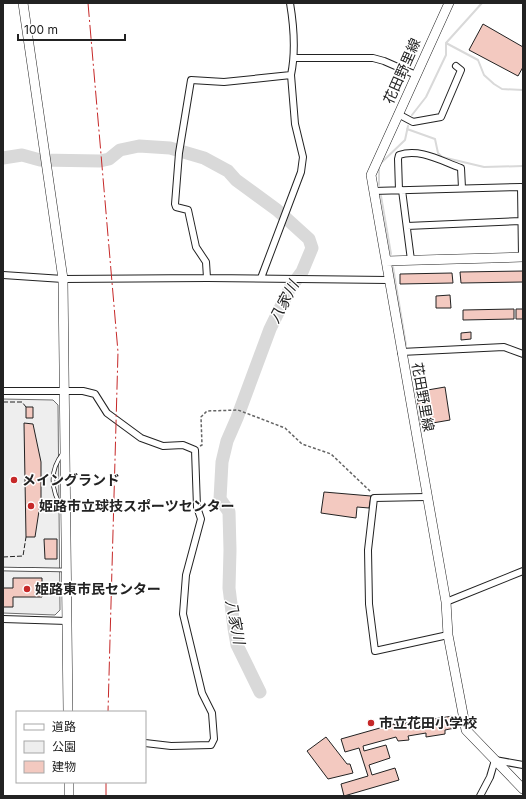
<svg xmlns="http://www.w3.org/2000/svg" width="526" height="799" font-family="Inter,'Noto Sans JP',sans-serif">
<rect width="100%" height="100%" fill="#fff"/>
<path fill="#eee" stroke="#6f6f6f" d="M3 399 53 400 58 405 60 610 55 615 3 613Z"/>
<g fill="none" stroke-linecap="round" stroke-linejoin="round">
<path stroke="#d9d9d9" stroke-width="2" d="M482 3 446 43 478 60 484 75 494 84 502 89 523 90
M412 115 426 97 446 55V44
M407 129 435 139 438 153 442 157 484 167 523 166
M382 162 405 140 408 126
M379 168V185
M381 196 391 254
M393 267 406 345"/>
<path stroke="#d9d9d9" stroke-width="13" d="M3 158 22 155 40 160 100 161 109 159 120 150 139 146 170 148 204 158 228 171 236 180 277 210 309 239 312 248 302 272 290 288 270 329 237 418 227 441 222 462 220 499 229 512 230 550 229 588 234 628 237 645 260 692"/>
</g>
<path fill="#f3c9c0" stroke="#222" d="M483 24 523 47V67L518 76 469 50Z
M523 271V282L461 283 460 272Z
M452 273 453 283 400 284V274Z
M450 295 451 308H436V296Z
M514 309V319L463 320V310Z
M516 309H523V319H516Z
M471 332V339L461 340V333Z
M445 387 450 420 421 425 416 392Z
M26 407H33V418H26Z
M24 423 33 424 41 462V498L35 537H26Z
M324 492 371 496 369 508 357 507 356 518 321 513Z
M44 539H57V559H45Z
M13 578H42V597H13V607H3V588H13Z
M453 716 455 728 445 730V734L426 737V733L408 736 409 740 398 741 396 737 363 746 364 751 386 745 390 758 369 765 372 775 395 768 399 780 344 796 341 784 368 776 359 748 345 752 341 739 394 724V725Z
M326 737 347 764H350L353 773 328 779 307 751Z"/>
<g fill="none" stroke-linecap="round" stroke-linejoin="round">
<defs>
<path id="lane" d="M63 453C48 472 51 491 63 510
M3 569 65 570"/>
<path id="street" d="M294 58H373L384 61 416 75
M398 114 413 122 441 117 461 70 456 66
M399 190 398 159 399 155C420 148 441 161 461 168L462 188
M402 190 411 260
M373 191 521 187 522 257
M407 226 521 221
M3 275 63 279 207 278 388 280
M207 278 206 262 196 247 188 210 176 207 175 204 179 153 191 80 224 82 291 75C296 51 294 27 290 3
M261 278 301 172 303 157 295 124 291 75
M401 352 504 347 523 354
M3 391H83L95 394 107 413 141 438 163 446 183 445 195 450 197 507 201 519 186 575 183 614 202 693 212 713 214 739 211 745 171 746 145 743
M426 497 374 498 368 550 369 604 375 651 448 635
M446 602 523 571
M3 619 67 621
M480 796 490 777 495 760 523 765"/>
<path id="secondary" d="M23 3 63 279 68 712
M449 3 371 175 446 602 448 635 466 730 523 789
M386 261 523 257
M69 782V796"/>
</defs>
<use href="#lane" stroke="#222" stroke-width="4.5"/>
<use href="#street" stroke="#222" stroke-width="8"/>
<use href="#secondary" stroke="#222" stroke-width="10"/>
<path stroke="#646464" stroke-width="1.5" stroke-dasharray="3 2" stroke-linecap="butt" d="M200 446 202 445 201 417 207 411 238 410 285 428 302 444 331 454 371 492"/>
<use href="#lane" stroke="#fff" stroke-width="3"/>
<use href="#street" stroke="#fff" stroke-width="6"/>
<use href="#secondary" stroke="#fff" stroke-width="9"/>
<path stroke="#222" stroke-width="1" stroke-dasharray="5 2" stroke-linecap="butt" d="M3 402H22L26 407
M3 557 23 556 26 537"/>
<path stroke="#c62828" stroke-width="1" stroke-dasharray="14 3 2 3" stroke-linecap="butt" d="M88 3 118 352 108 712
M106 796V782"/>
</g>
<g fill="#c62828" stroke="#fff" stroke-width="1.5">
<circle cx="14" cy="480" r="4"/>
<circle cx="31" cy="506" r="4"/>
<circle cx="27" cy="589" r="4"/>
<circle cx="371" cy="723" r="4"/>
</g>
<g text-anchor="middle" stroke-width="3" stroke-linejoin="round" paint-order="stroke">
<g font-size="14" fill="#222" stroke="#fff">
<text transform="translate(402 71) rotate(-66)" y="5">花田野里線</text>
<text transform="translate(423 397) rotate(80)" y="5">花田野里線</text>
</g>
<g font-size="14" font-weight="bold" fill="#222" stroke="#fff" text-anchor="start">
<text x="22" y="485">メイングランド</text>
<text x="39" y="511">姫路市立球技スポーツセンター</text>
<text x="35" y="594">姫路東市民センター</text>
<text x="379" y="728">市立花田小学校</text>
</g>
<g font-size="15" font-style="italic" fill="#222" stroke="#fff">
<text transform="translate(284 302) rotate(-62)" y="5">八家川</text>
<text transform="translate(235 622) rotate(79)" y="5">八家川</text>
</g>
</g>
<rect width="526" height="799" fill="none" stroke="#222222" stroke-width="8"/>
<rect x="16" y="711" width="130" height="72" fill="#ffffff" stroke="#a7a7a7"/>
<rect x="24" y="724" width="20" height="6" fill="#ffffff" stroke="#a7a7a7"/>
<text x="52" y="731" font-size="12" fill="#222222">道路</text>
<rect x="24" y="741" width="20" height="12" fill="#eeeeee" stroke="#a7a7a7"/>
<text x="52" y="751" font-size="12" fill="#222222">公園</text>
<rect x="24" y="761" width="20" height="12" fill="#f3c9c0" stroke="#a7a7a7"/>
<text x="52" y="771" font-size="12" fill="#222222">建物</text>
<path d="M18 34v6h107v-6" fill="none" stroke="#222222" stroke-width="2"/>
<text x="24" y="34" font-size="12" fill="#222222" stroke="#ffffff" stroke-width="3" paint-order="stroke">100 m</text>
</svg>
